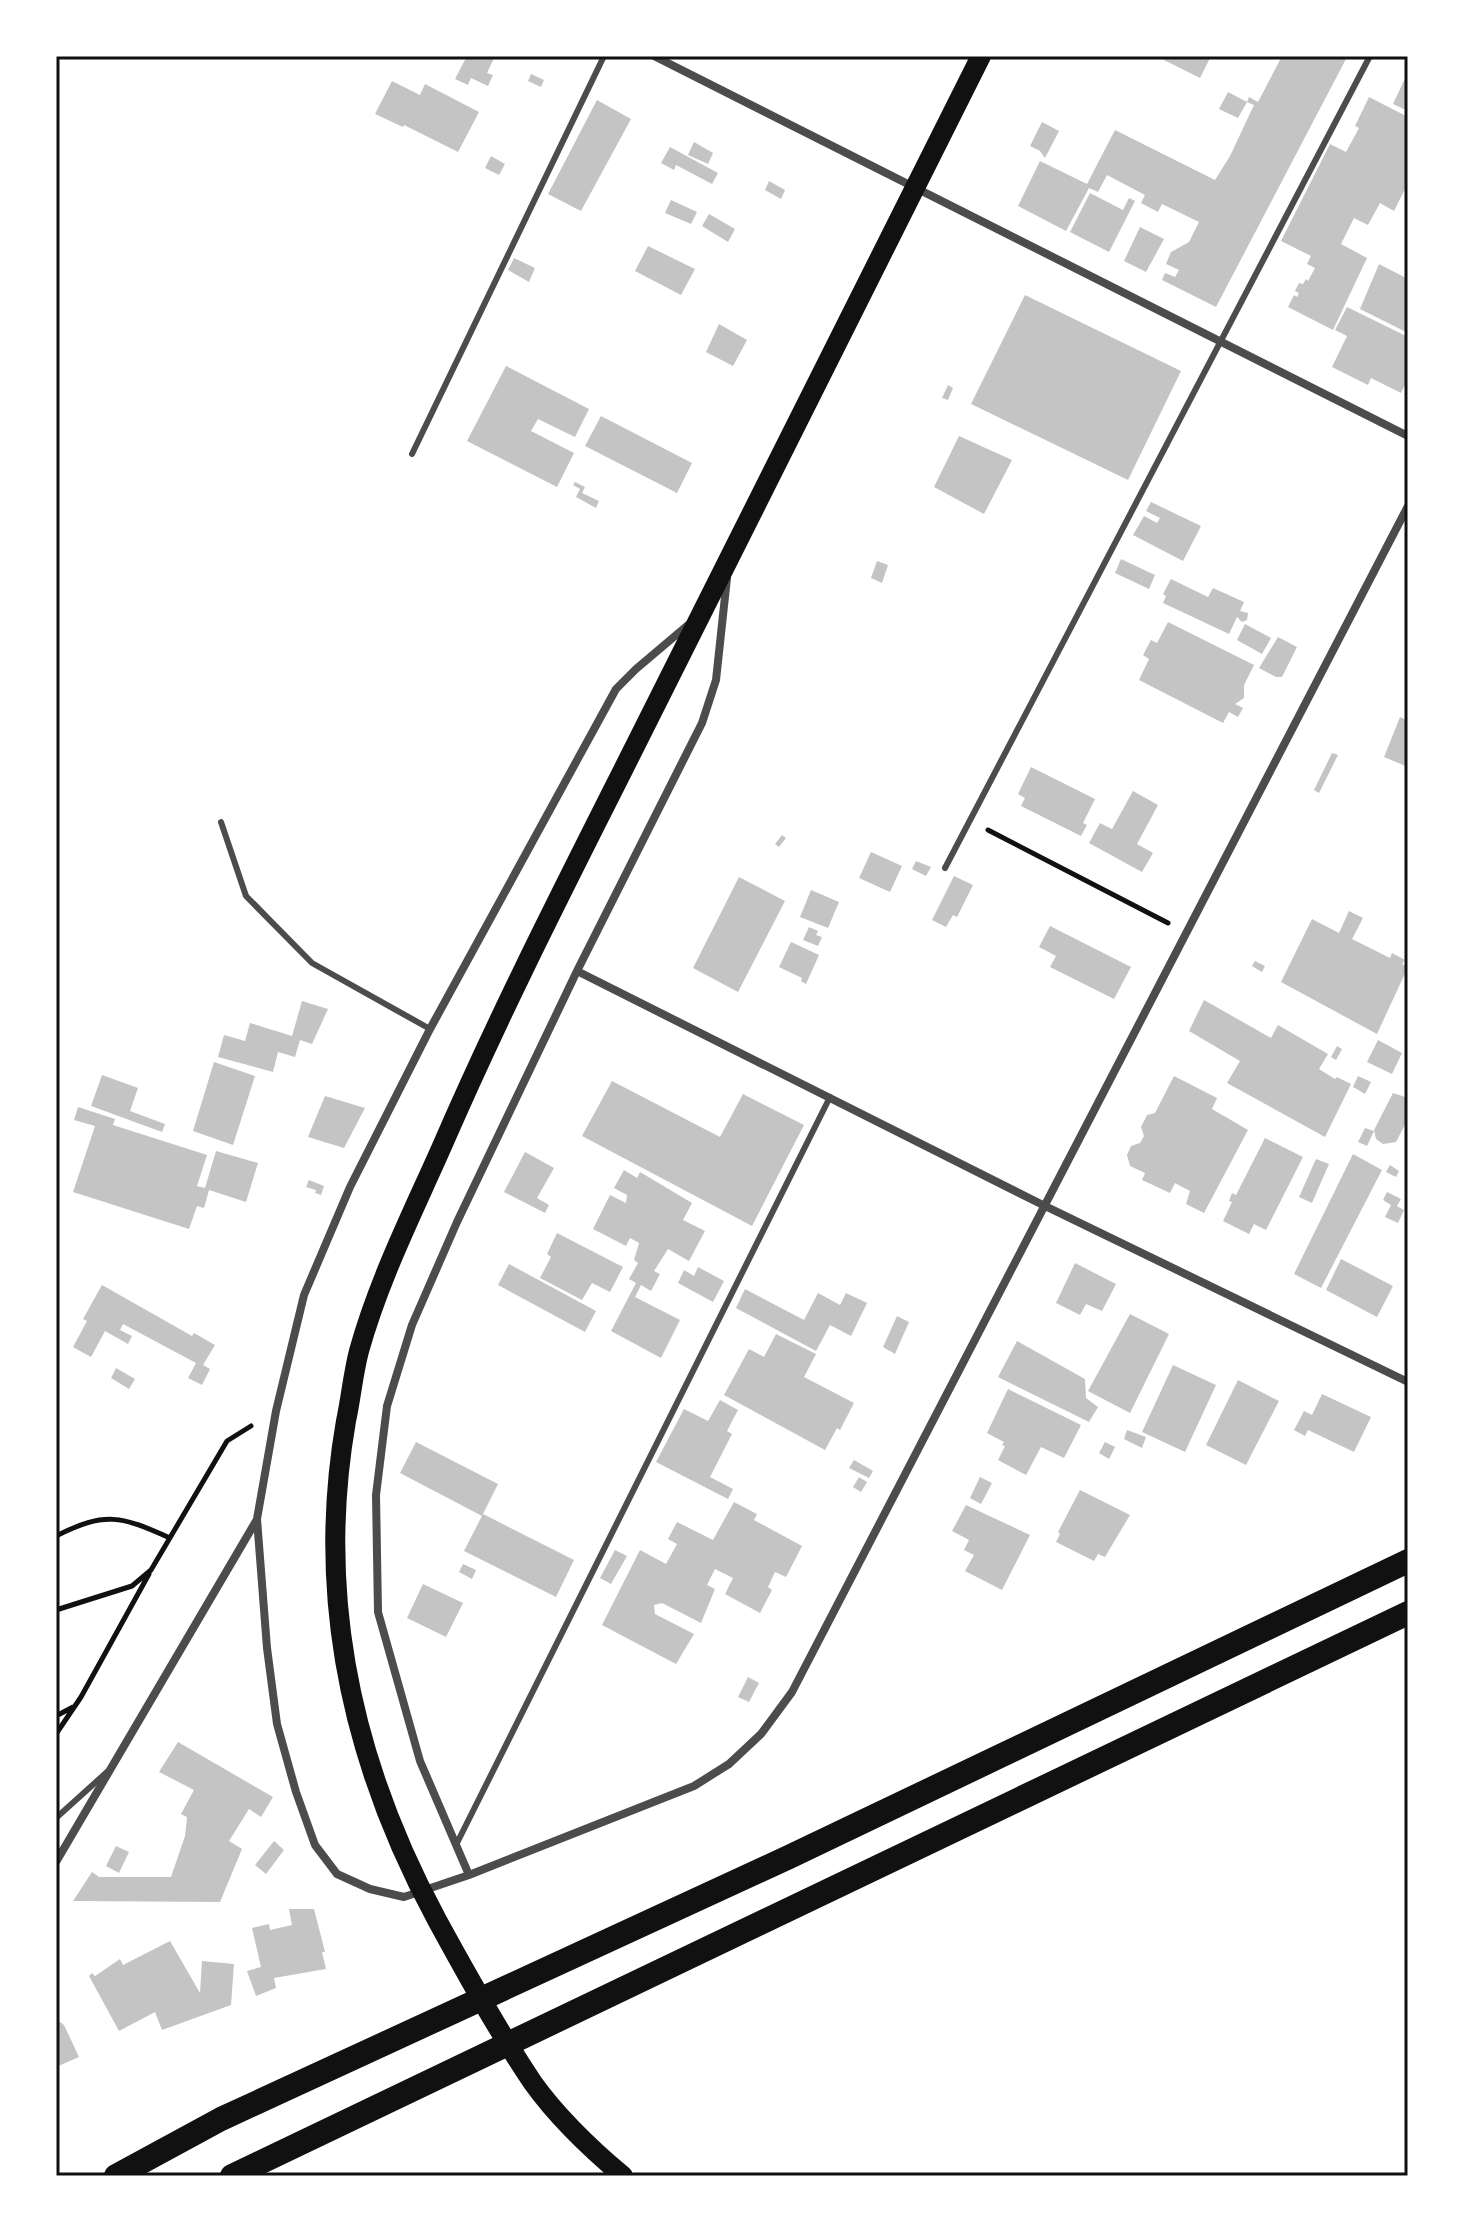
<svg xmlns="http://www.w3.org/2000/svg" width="1464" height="2232" font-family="'DM Sans',sans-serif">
<rect width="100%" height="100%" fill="#fff"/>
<path fill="#c4c4c4" d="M467 56H495L487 73 493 75 488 86 471 78 468 85 455 79Z
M1156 56H1211L1200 78Z
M1282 56 1347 57 1216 307 1162 280 1165 273 1175 277 1179 270 1166 264 1171 252 1189 242 1199 222 1162 204 1158 212 1141 203 1145 195 1107 175 1098 192 1089 188 1066 231 1018 206 1040 161 1087 184 1115 130 1215 180 1230 156 1254 105 1247 102 1249 97 1258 102Z
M1408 72V111L1393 104Z
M531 74 544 80 541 87 528 81Z
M392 81 420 95 425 84 479 112 458 152 404 125 403 127 375 114Z
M1228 92 1247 102 1238 118 1219 109Z
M1369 97 1408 117V176L1405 182 1408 183 1394 211 1380 203 1368 225 1354 218 1341 244 1367 258 1333 330 1288 307 1294 295 1297 297 1299 293 1295 291 1299 283 1303 284 1306 279 1308 281 1315 268 1307 264 1311 256 1281 241 1330 144 1346 152 1359 128 1355 126Z
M597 100 631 119 581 211 548 194Z
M1042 122 1059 131 1045 158 1040 151 1030 146Z
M694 142 713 153 708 164 688 155Z
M670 147 718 173 712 184 676 165 674 170 661 163Z
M491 156 505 164 499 175 485 168Z
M769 181 785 190 781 199 765 190Z
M1090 193 1123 210 1129 198 1135 201 1109 252 1070 232Z
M671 200 697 212 691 224 665 213Z
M709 214 735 229 728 242 702 226Z
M1140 227 1164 239 1146 272 1124 261Z
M648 246 695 269 681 295 635 271Z
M514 258 535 268 529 282 508 270Z
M1379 264 1408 279V333L1360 309Z
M1025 295 1181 371 1128 480 971 404Z
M1347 307 1408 337V378L1401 393 1371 378 1368 385 1332 367 1347 336 1335 330Z
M719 324 747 340 733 366 706 352Z
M506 366 589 409 575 437 538 419 531 431 574 453 557 487 467 441Z
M948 385 953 388 948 400 942 398Z
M601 416 692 463 677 493 585 446Z
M959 436 1012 460 984 514 934 487Z
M575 482 585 487 582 493 599 501 596 508 576 497 580 489 573 485Z
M1151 502 1201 526 1183 561 1133 535 1144 516 1157 523 1160 518 1146 511Z
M1121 559 1155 575 1149 589 1115 573Z
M877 561 888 565 882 583 871 578Z
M1171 579 1208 597 1213 588 1244 602 1240 611 1248 613 1247 620 1242 622 1237 617 1229 634 1163 603 1166 596 1163 594Z
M1168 622 1254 665 1244 685V698L1235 704 1243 708 1238 717 1229 712 1223 723 1139 680 1149 659 1143 655 1151 640 1157 643Z
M1245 624 1271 638 1262 654 1237 640Z
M1278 637 1297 647 1282 677H1276L1259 668Z
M1400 717 1408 721V767L1384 757Z
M1332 753 1338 755 1319 793 1314 790Z
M1031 767 1095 799 1083 823 1087 825 1081 836 1021 806 1025 798 1018 794Z
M1133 791 1158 805 1137 844 1153 853 1142 872 1089 843 1100 823 1112 829Z
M782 835 786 838 779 847 775 844Z
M871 852 902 866 890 892 859 878Z
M916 861 931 867 926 876 912 869Z
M954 876 973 885 957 917 953 915 946 927 932 920Z
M739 877 785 901 738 992 693 968Z
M811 890 839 902 828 928 800 917Z
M1349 911 1363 918 1352 939 1390 958 1392 953 1405 960 1402 964 1408 967 1377 1034 1281 982 1312 919 1339 933Z
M1050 926 1131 967 1114 999 1050 967 1056 956 1039 947Z
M809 927 818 931 816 935 822 937 818 946 803 940Z
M791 942 819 955 806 984 801 981 802 978 779 967Z
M1255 961 1265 966 1262 972 1252 966Z
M1204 1000 1271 1038 1278 1025 1328 1054 1319 1069 1335 1079 1337 1077 1351 1084 1325 1137 1227 1083 1240 1061 1189 1031Z
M302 1001 328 1009 312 1044 300 1040 295 1057 278 1052 273 1072 218 1057 224 1035 245 1041 250 1023 292 1036Z
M1378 1040 1402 1053 1392 1074 1367 1062Z
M1337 1046 1342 1049 1336 1060 1331 1057Z
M214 1062 255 1076 233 1145 193 1131Z
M102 1075 138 1088 130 1111 165 1124 162 1132 91 1106Z
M1174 1076 1217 1098 1212 1109 1248 1130 1204 1213 1186 1204 1190 1191 1175 1183 1170 1193 1142 1180 1145 1173 1130 1166 1127 1155 1131 1146 1140 1143 1144 1136 1141 1127 1147 1115 1155 1113Z
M1358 1076 1371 1082 1365 1094 1353 1087Z
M612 1081 720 1137 743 1094 804 1125 752 1226 582 1136Z
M1393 1093 1408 1098V1119L1396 1142 1383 1144 1376 1139 1374 1130Z
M325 1096 365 1108 344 1148 308 1137Z
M78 1107 115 1119 113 1125 207 1155 197 1186 205 1188 216 1151 258 1163 246 1202 209 1190 204 1208 197 1206 189 1229 73 1192 95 1126 74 1120Z
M1365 1128 1374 1131 1367 1146 1358 1142Z
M1265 1138 1303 1157 1266 1230 1254 1224 1249 1234 1223 1221 1232 1202 1229 1201 1232 1193 1236 1195Z
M525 1152 554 1168 537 1198 549 1205 545 1213 504 1192Z
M1353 1154 1382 1170 1321 1288 1294 1274Z
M1316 1159 1329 1164 1312 1203 1299 1197Z
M1390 1165 1399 1171 1396 1177 1386 1172Z
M624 1170 637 1178 640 1172 692 1203 683 1220 705 1231 689 1261 668 1249 654 1271 660 1274 651 1291 641 1285 635 1297 680 1320 661 1358 611 1331 636 1283 629 1279 638 1263 634 1260 639 1243 630 1238 626 1246 593 1229 610 1195 626 1203 627 1195 614 1188Z
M309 1180 324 1186 321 1195 315 1193 316 1190 306 1187Z
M1387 1192 1401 1199 1397 1206 1404 1210 1398 1223 1385 1217 1391 1205 1383 1200Z
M557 1233 623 1267 610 1292 592 1283 582 1300 540 1278 551 1257 547 1254Z
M1341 1259 1393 1286 1377 1317 1326 1290Z
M1075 1263 1116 1284 1102 1311 1086 1304 1080 1315 1056 1303Z
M509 1264 596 1311 585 1332 498 1285Z
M698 1267 724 1281 713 1302 678 1283 684 1270 694 1276Z
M102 1285 192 1336 194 1333 215 1345 203 1365 210 1369 202 1385 188 1378 196 1363 123 1324 120 1330 132 1336 128 1344 105 1331 91 1357 73 1347 87 1321 83 1319Z
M745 1289 804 1320 818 1293 840 1305 846 1293 867 1303 851 1336 830 1325 816 1351 736 1308Z
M1130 1314 1169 1334 1130 1413 1088 1391Z
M897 1316 909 1322 895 1354 883 1347Z
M776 1334 816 1354 804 1377 854 1403 840 1430 837 1428 825 1450 724 1395 749 1349 764 1357Z
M1017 1341 1085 1379 1086 1398 1098 1407 1089 1422 998 1377Z
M1173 1365 1216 1385 1185 1452 1142 1432Z
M116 1368 135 1379 129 1389 111 1378Z
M1238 1380 1279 1401 1246 1465 1206 1445Z
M1008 1389 1081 1425 1064 1458 1041 1447 1026 1475 998 1460 1005 1446 1002 1445 1004 1442 987 1433Z
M1322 1394 1371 1417 1354 1452 1308 1430 1305 1436 1294 1430 1304 1411 1312 1415Z
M720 1400 738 1410 727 1431 732 1434 710 1477 733 1489 728 1499 656 1462 684 1409 708 1421Z
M1127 1430 1146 1437 1142 1448 1124 1439Z
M416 1442 498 1484 482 1516 400 1473Z
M1105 1442 1115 1447 1109 1459 1099 1453Z
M854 1460 873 1471 869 1478 849 1468Z
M859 1477 867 1482 861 1492 853 1487Z
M980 1477 992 1483 981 1504 970 1498Z
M1080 1490 1130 1515 1105 1557 1098 1554 1094 1561 1056 1542 1060 1534 1058 1532Z
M734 1502 757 1514 754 1520 802 1546 786 1577 775 1572 768 1587 772 1590 760 1613 725 1594 733 1578 715 1569 707 1585 715 1589 701 1623 662 1603 654 1605 655 1614 694 1634 676 1664 602 1625 640 1550 666 1564 677 1544 668 1539 677 1522 713 1540Z
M966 1505 1030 1535 1002 1590 965 1571 974 1555 964 1550 969 1540 952 1531Z
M483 1514 574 1560 556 1597 464 1551Z
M615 1550 627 1556 611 1584 600 1578Z
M463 1564 476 1570 472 1579 459 1572Z
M423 1584 463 1603 446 1637 407 1618Z
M748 1677 759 1683 749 1702 738 1697Z
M178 1742 273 1797 261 1817 249 1809 229 1841 242 1849 220 1902 73 1901 92 1872 99 1877H171L185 1836 187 1817 181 1814 194 1790 159 1772Z
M274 1841 284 1850 266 1874 255 1865Z
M116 1846 129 1852 119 1873 106 1866Z
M289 1909H314L325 1952H322L326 1969 274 1978 276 1988 256 1996 247 1971 261 1967 252 1928 269 1924 270 1930 292 1925Z
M170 1941 200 1993 202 1961 234 1964 231 2005 162 2030 155 2012 119 2031 89 1976 92 1973 95 1976 120 1959 123 1965Z
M56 2019 64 2025 79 2057 56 2067Z"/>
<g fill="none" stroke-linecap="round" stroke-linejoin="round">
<path stroke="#111" stroke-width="5" d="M988 830 1168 923
M56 1536C106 1511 121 1516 170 1538
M56 1610 132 1586 151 1570 227 1441 251 1426
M56 1716 73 1707
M56 1734 81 1697 149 1574"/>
<path stroke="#4c4c4c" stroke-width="6" d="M412 454 604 56
M221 822 246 896 312 963 430 1029
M945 868 1370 56
M56 1818 107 1772
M457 1843 830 1097"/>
<path stroke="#4c4c4c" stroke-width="8" d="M654 56 1408 436
M688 625 636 669 616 689 430 1029 350 1187 304 1295 276 1411 257 1519 267 1648 277 1724 296 1792 315 1845 337 1874 370 1889 404 1897 469 1875 694 1786 729 1764 761 1734 792 1692 1408 506
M577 971 1043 1205 1408 1382
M56 1862 256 1521
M469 1875 420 1761 378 1612 376 1495 387 1406 412 1325 457 1222 577 971 702 723 716 680 727 578"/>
<path stroke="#111" stroke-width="20" d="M623 2176C592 2150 556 2115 533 2083 498 2031 467 1975 437 1920 352 1763 315 1598 346 1421 351 1398 353 1374 359 1351 379 1279 413 1212 443 1144 498 1017 560 895 622 772 741 533 863 295 981 56"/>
<path stroke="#111" stroke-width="24" d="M116 2176 221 2119 789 1857 1408 1561
M232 2176 1408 1613"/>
</g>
<rect width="1464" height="2232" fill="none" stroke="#ffffff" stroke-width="116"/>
<rect x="58" y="58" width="1348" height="2116" fill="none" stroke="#111" stroke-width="3"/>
</svg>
